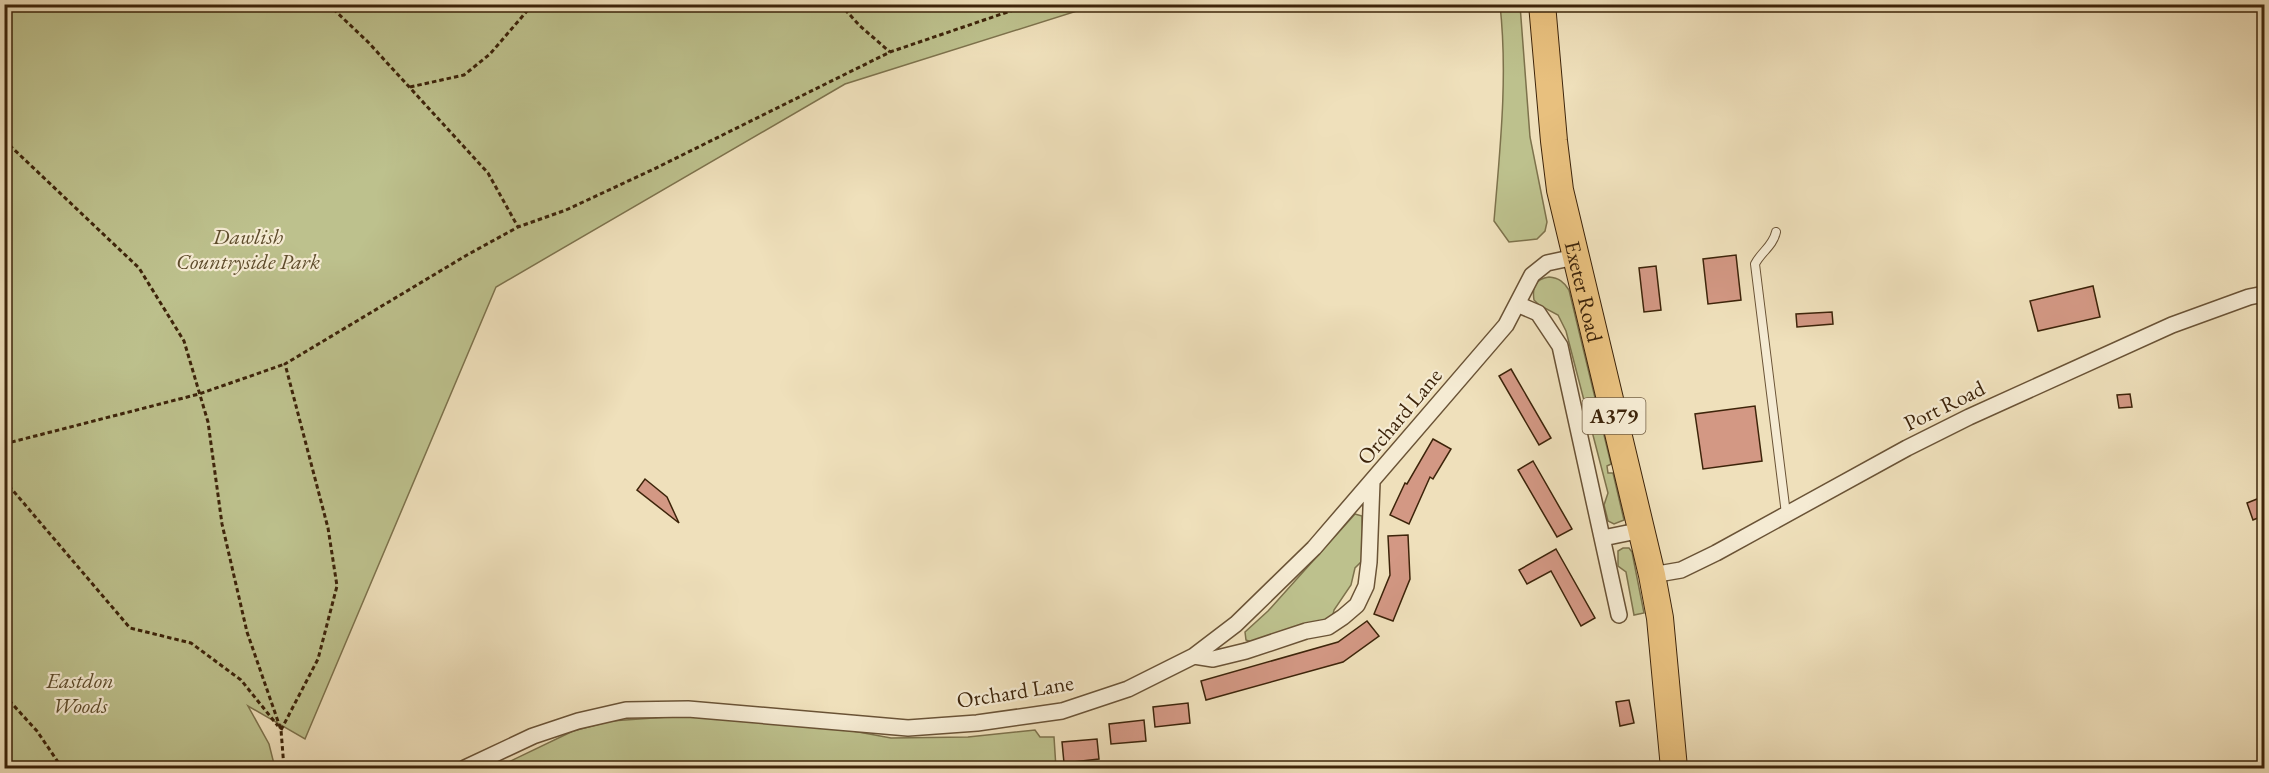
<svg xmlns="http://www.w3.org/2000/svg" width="2269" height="773" font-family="'EB Garamond',serif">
<rect width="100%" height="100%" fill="#efe0bb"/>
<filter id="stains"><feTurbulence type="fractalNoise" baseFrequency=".00333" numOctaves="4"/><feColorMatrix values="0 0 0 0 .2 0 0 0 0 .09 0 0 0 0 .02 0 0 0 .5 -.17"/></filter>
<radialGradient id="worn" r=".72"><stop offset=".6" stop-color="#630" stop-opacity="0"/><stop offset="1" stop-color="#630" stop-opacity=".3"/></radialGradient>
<path fill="#bdc18d" stroke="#7d724c" stroke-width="1.5" d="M5 4H1096V5L845 84 496 287 305 739 248 706 269 744 275 768H5Z
M1500 5H1520L1530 137 1547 222 1545 231 1537 239 1509 242 1494 221C1500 149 1508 77 1500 5Z
M1549 277C1559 278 1564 282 1569 290L1611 464 1607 466 1608 473H1613L1624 520 1614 524 1608 521 1604 505 1608 493 1566 331 1558 315 1539 305 1534 300C1532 287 1535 279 1549 277Z
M1355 514 1362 516 1363 560 1355 568 1351 585 1334 610 1332 619 1251 642 1246 640 1245 632 1268 611Z
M1623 548H1629L1632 552 1644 613 1634 615 1626 572 1618 566V551Z
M682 716 842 729 891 738 968 737 1035 730 1040 737H1054L1056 768H496L573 731 611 721Z"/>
<path fill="#d39884" stroke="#3d240a" stroke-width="1.5" d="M1736 255 1741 300 1708 304 1703 259Z
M1656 266 1661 310 1644 312 1639 268Z
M2093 286 2100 317 2038 331 2030 301Z
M1832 312 1833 324 1797 327 1796 314Z
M1511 369 1551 438 1539 445 1499 376Z
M2130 394 2132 407 2119 408 2117 395Z
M1755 406 1762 461 1703 469 1695 414Z
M1433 439 1451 449 1433 479 1430 477 1409 524 1390 515 1405 483 1407 484Z
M1533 461 1572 529 1557 537 1518 470Z
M645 479 667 497 679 523 637 490Z
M2262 497 2265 503V515L2253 520 2247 503Z
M1408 535 1410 579 1393 621 1374 614 1390 575 1388 536Z
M1556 549 1595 618 1581 626 1551 571 1527 584 1519 570Z
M1367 621 1379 636 1343 662 1206 700 1201 681 1338 642Z
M1629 700 1634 723 1620 726 1616 702Z
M1188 703 1190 723 1155 727 1153 707Z
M1144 720 1146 741 1111 744 1109 724Z
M1097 739 1099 759 1064 763 1062 742Z"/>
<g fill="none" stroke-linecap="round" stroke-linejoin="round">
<defs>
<path id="service" d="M1776 232C1773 246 1761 252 1755 264L1786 514"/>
<path id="minor" d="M1517 304 1538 313 1560 346 1619 615
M1603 538 1642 530
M1652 575 1681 570 1716 553 1907 448 1969 417 2172 325 2249 297 2264 294
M1194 656 1213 659 1246 651 1306 631 1328 627 1343 617 1357 605 1366 586 1369 562 1372 482
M465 768 533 736 578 721 626 710 688 709 908 728 977 723 1062 711 1128 689 1194 656 1236 624 1314 548 1506 325 1532 275 1547 263 1575 257"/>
<g id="primary">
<path id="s1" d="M1542 4 1554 141 1560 190 1652 575 1660 618 1674 768"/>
</g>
</defs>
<use href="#service" stroke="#6a5336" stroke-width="10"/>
<use href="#minor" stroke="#6a5336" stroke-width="18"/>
<use href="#primary" stroke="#3d240a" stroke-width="28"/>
<path stroke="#3d240a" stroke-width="3" stroke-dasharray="4.5 3" stroke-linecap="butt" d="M328 4 368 42 488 173 518 227
M840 4 860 26 890 52
M410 87 464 75 490 54 533 4
M4 140 139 268 184 341 208 422 222 524 247 632 281 730 284 768
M4 444 199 394 285 364
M4 480 130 628 191 643 241 680 278 726
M4 695 37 731 62 768
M281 730 318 659 337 586 328 528 285 364 467 255 518 227 566 210 654 169 890 52 1031 4"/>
<use href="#service" stroke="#f5ebd3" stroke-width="8"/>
<use href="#minor" stroke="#f5ebd3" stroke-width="15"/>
<use href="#primary" stroke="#e8c07e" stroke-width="26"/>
</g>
<g text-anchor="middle" stroke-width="4.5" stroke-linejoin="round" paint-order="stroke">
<rect fill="#f5ebd3" stroke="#746046" stroke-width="1.5" x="1582.5" y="398" width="63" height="36" rx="4.5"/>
<g font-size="21" font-weight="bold" fill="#3d240a">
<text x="1614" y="423">A379</text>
</g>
<g font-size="22" font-style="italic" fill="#5d4b2b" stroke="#f5ebd3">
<text x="248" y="244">Dawlish<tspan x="248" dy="25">Countryside Park</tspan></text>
<text x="80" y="688">Eastdon<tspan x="80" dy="25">Woods</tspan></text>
</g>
<g font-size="22" fill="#3d240a" stroke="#f5ebd3">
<text dy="8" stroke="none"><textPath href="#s1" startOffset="291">Exeter Road</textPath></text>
<text transform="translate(1944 405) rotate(-26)" y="8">Port Road</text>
<text transform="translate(1399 416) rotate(-50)" y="8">Orchard Lane</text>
<text transform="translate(1015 691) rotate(-9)" y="8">Orchard Lane</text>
</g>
</g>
<rect width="2269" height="773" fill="none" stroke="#efe0bb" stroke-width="24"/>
<rect x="6" y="6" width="2257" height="761" fill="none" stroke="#3d240a" stroke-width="3"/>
<rect x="12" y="12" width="2245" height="749" fill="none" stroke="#3d240a" stroke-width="1.5"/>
<rect width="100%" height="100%" filter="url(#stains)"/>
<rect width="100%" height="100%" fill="url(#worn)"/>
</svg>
